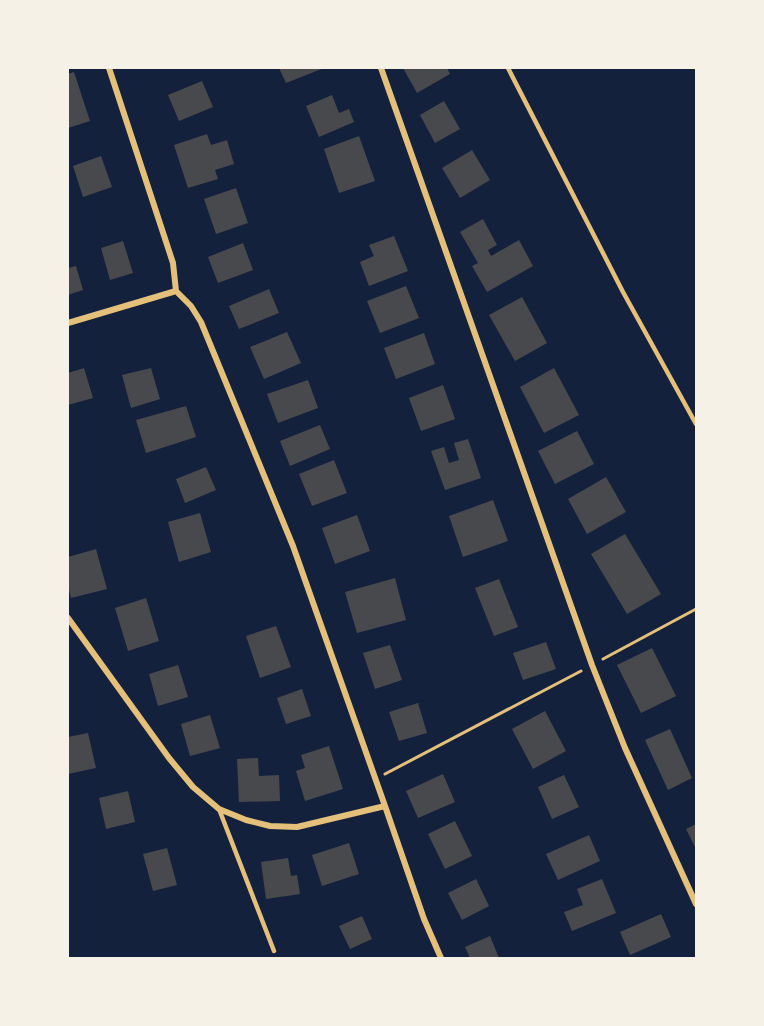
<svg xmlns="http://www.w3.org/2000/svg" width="764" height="1026" font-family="'Exo 2',sans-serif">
<rect width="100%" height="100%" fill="#14213d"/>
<path fill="#48494c" d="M279 68H324L286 83Z
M403 68H447L450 74 417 93Z
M74 72 90 121 68 128V74Z
M202 81 213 107 179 121 168 95Z
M332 95 339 113 349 109 354 122 319 137 306 106Z
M444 101 460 129 435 143 420 115Z
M207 134 211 145 227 140 234 164 215 170 218 179 188 188 174 145Z
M359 136 375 181 339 193 324 149Z
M472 150 490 180 460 198 442 168Z
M101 156 112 187 83 197 73 166Z
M236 188 248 223 216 234 204 199Z
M483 219 497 245 488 250 491 256 519 240 533 266 487 292 472 266 478 263 460 232Z
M394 236 408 271 369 286 360 262 374 256 369 245Z
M123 241 133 273 110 280 101 248Z
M243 243 253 270 218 283 208 257Z
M76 266 83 290 68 295V268Z
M406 286 419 318 380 333 367 301Z
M269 289 279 313 239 329 229 306Z
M522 297 547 343 515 361 489 315Z
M287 332 301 363 264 379 250 347Z
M424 333 435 364 396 379 384 348Z
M84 368 93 398 68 405V373Z
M151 368 160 399 131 408 122 375Z
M554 368 579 415 544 433 520 387Z
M308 380 318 408 278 423 267 394Z
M443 385 455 419 421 431 409 398Z
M186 406 196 437 146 453 136 420Z
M320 425 330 449 290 466 280 441Z
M577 431 594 464 555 484 538 451Z
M468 439 481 478 445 490 431 451 444 447 449 463 459 460 454 443Z
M334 460 347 493 312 506 299 474Z
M206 467 216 490 185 503 176 479Z
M606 477 626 512 587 534 568 499Z
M493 500 508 541 463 557 449 516Z
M200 513 211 552 179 562 168 522Z
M357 515 370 551 335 564 322 528Z
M625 534 661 594 627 614 591 554Z
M96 549 107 589 71 598 68 586V557Z
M395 578 406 620 357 633 345 592Z
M499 579 518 627 494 636 475 588Z
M146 598 159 641 128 651 115 608Z
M276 626 291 667 260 678 246 636Z
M546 642 556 669 523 680 513 653Z
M390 645 402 680 375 689 363 653Z
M652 648 676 696 641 713 617 665Z
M178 665 188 697 158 706 149 674Z
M302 689 311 716 286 724 277 698Z
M418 703 427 733 399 741 389 712Z
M545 711 566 751 533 769 512 729Z
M210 715 220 748 190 756 181 724Z
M670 729 692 778 668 790 645 740Z
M88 733 96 768 68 774V737Z
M329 746 343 789 305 801 296 771 305 768 301 755Z
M258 758 259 776 279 775 280 801 239 802 237 759Z
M443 774 455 802 418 818 406 791Z
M564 775 579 807 552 819 538 787Z
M128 791 135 822 106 829 99 798Z
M455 821 472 856 445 869 428 834Z
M696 824V849L686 829Z
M589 835 600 861 558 880 546 854Z
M349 843 359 874 322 886 312 855Z
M167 848 177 885 153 891 143 854Z
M288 858 291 876 297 875 300 894 266 899 261 862Z
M476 879 489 906 462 920 448 893Z
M602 879 616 913 572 931 564 912 583 905 577 889Z
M661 914 671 937 630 955 620 932Z
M362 916 372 939 350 949 339 926Z
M490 936 499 958H470L465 947Z"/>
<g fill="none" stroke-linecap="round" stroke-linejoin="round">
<path stroke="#e5c07b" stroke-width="3" d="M603 659 696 609
M385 774 581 671"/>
<path stroke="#e5c07b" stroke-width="4.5" d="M508 68 623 292 696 424
M219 809 274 951"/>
<path stroke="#e5c07b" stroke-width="6" d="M109 68 173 263 176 291 191 306 201 322 293 546 385 806 424 919 441 958
M381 68 592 665 625 748 696 904
M68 323 176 291
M68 618 169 758 193 787 219 809 246 820 270 826 297 827 385 806"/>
</g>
<rect width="764" height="1026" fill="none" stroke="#f6f1e7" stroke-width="138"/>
</svg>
